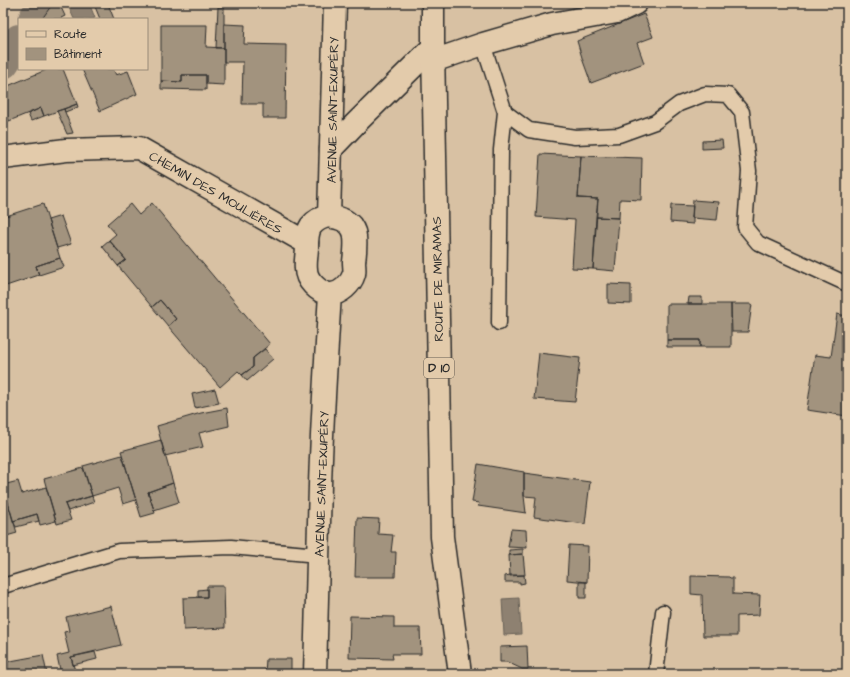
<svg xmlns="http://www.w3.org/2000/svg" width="850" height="677" font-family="'Architects Daughter',sans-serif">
<rect width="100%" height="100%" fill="#d8c1a3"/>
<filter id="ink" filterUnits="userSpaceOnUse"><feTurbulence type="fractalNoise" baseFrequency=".025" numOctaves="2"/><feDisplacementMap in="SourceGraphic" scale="8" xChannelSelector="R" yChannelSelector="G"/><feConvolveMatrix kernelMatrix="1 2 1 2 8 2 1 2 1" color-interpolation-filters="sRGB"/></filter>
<g filter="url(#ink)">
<path fill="#8e8171" stroke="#665f55" d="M67 3H89L95 18 92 19H74Z
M519 598 521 634 504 635 502 599Z"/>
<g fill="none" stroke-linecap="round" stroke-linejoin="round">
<path stroke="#8e8171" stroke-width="32" d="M34 19 45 3
M3 63 19 40"/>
</g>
<path fill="#a2937e" stroke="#2b2b2b" d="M53 3H59L65 16 61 18V19H42Z
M580 3H604L581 11Z
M94 4H108L114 19H100Z
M218 7H224V48H216Z
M644 14 653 37 637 43 644 63 591 83 583 61 577 41Z
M224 24 245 25 244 44 286 45 285 118H263V104H242L243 62H224Z
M161 25H207L206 47 224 48V85L206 84V75H182V82L161 81Z
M45 69H63L77 104 44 116 41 108 9 121 3 106V88L46 70Z
M82 69H113L116 75 128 71 137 94 100 111Z
M182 75H206V90L161 89V81L182 82Z
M77 104 78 107 65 112 64 109Z
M41 108 44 116 31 121 28 114Z
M64 109 65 112 73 133 67 134 57 111Z
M722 140 723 148 702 149V141Z
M540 154 581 156 578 198 598 199 593 269 572 268 575 220 536 217Z
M581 156 642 158 641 200 620 199 619 218 596 217 598 199 578 198Z
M693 200 719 202 717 220 692 218Z
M152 203 270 344 253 358V367L242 375 238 371 220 387 168 326 176 319 160 300 152 307 118 266 126 260 109 240 116 234 107 224 130 204 139 215Z
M43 204 60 258 36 266 39 275 3 287V217Z
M671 205 693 206 692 218H693V224L670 222Z
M61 216 71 244 57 248 48 220Z
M596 217 619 218 615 271 593 269Z
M109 240 126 260 118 266 102 246Z
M60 258 64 267 39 275 36 266Z
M608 284 631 285V304L608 303Z
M689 297H702V304H688Z
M160 300 176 319 168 326 152 307Z
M667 304H731V347H700V340H667Z
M731 304H752L748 332H732Z
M837 314 847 316V416L807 410V409L815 355 831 357Z
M667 340H700V347H667Z
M265 349 273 359 247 381 242 375 253 367V358Z
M539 353 580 358 575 402 534 399Z
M215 389 219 403 195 408 192 394Z
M227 408 229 426 199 433 203 447 165 456 157 426 201 413Z
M161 440 173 483 148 492 155 513 141 517 121 451Z
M122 455 136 500 123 504 118 488 92 496 83 466Z
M478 464 524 472V496L526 513 478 506 479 503 472 502Z
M83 468 92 496 65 504 71 520 57 524 44 479Z
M524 473 590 482 585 524 534 517 536 497 524 496Z
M18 481 22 494 46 487 56 521 40 525 37 514 13 521 3 485Z
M173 483 179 502 154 510 148 492Z
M3 486 17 533 3 537Z
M92 496 94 502 68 511 65 504Z
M37 514 39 521 16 527 13 521Z
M357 518 379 519 378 534 393 535 391 552H396L395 577H355Z
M511 529 526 530 527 548 508 547Z
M569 545 588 546 587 582 567 580Z
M523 549V554L509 555V550Z
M523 554 525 575 510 576 509 555Z
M510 575H524L525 583 520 584V582H505V576Z
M691 576 729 577 730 578H733V594L760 595 759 615 737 616V636H703L702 595 691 594Z
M579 582H586V598H579Z
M207 586H224L225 628 184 630 183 598 207 597Z
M207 589V597H198V590Z
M111 606 121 645 71 657 75 671 61 674 57 656 69 653 64 632 69 631 66 617Z
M350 616 394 617V628H420L421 654H392L393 659 349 658Z
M527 646 528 669H522L507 662H500V647Z
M95 652 97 659 73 665 71 657Z
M43 655 47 674H3V659H4L5 662Z
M266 659H291V674H265Z"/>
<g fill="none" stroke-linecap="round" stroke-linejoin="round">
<defs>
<path id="lane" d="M483 44 505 112 529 130 575 137 619 135 655 122 679 104 705 94 728 95 742 112 749 171 745 227 758 243 847 284
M499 323 501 150 505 112
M3 586 119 551 231 547 318 555
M656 674 663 612"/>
<path id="street" d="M433 61 483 44 552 24 617 12 636 3
M331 149 355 124 433 47
M3 158 66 150 139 148 307 243"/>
<path id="secondary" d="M329 216 335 3
M329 216C338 218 345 219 351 226 353 229 355 234 355 237 356 245 355 254 354 262 354 266 355 270 354 274 351 284 340 295 329 294 318 292 306 280 306 269 305 262 307 254 307 247 307 240 307 232 311 226 316 220 322 217 329 216Z
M315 674C317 611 318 548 320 485 322 422 326 358 330 294"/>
<path id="primary" d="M433 3V47L442 537 460 674"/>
</defs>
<use href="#lane" stroke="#2b2b2b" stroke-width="17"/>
<use href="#street" stroke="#2b2b2b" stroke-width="25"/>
<use href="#secondary" stroke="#2b2b2b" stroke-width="25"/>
<use href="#primary" stroke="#2b2b2b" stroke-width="25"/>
<use href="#lane" stroke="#e3cbab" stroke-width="14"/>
<use href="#street" stroke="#e3cbab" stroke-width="22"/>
<use href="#secondary" stroke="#e3cbab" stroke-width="22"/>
<use href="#primary" stroke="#e3cbab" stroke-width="22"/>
</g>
</g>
<g text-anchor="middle" stroke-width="3" stroke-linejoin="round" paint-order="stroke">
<rect fill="#e3cbab" stroke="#625b51" stroke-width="1" x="424" y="358" width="30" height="20" rx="3"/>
<g font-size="12" font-weight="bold" fill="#2b2b2b">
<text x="439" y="372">D 10</text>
</g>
<g font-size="13" fill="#2b2b2b" stroke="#e3cbab">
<text transform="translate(332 110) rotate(-89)" y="5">AVENUE SAINT-EXUPÉRY</text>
<text transform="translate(216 192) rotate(30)" y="5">CHEMIN DES MOULIÈRES</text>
<text transform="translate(437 279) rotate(-91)" y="5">ROUTE DE MIRAMAS</text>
<text transform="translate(321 484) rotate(-88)" y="5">AVENUE SAINT-EXUPÉRY</text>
</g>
</g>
<rect width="850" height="677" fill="none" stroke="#e3cbab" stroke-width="16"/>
<rect x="8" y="8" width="834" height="661" fill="none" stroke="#2b2b2b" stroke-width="1.5" filter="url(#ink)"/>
<rect x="18" y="18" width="130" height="52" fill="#e3cbab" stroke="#998b78"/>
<rect x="26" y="31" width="20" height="6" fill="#e3cbab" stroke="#998b78"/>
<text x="54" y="38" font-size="12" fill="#2b2b2b">Route</text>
<rect x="26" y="48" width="20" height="12" fill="#a2937e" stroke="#998b78"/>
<text x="54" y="58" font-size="12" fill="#2b2b2b">Bâtiment</text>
</svg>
